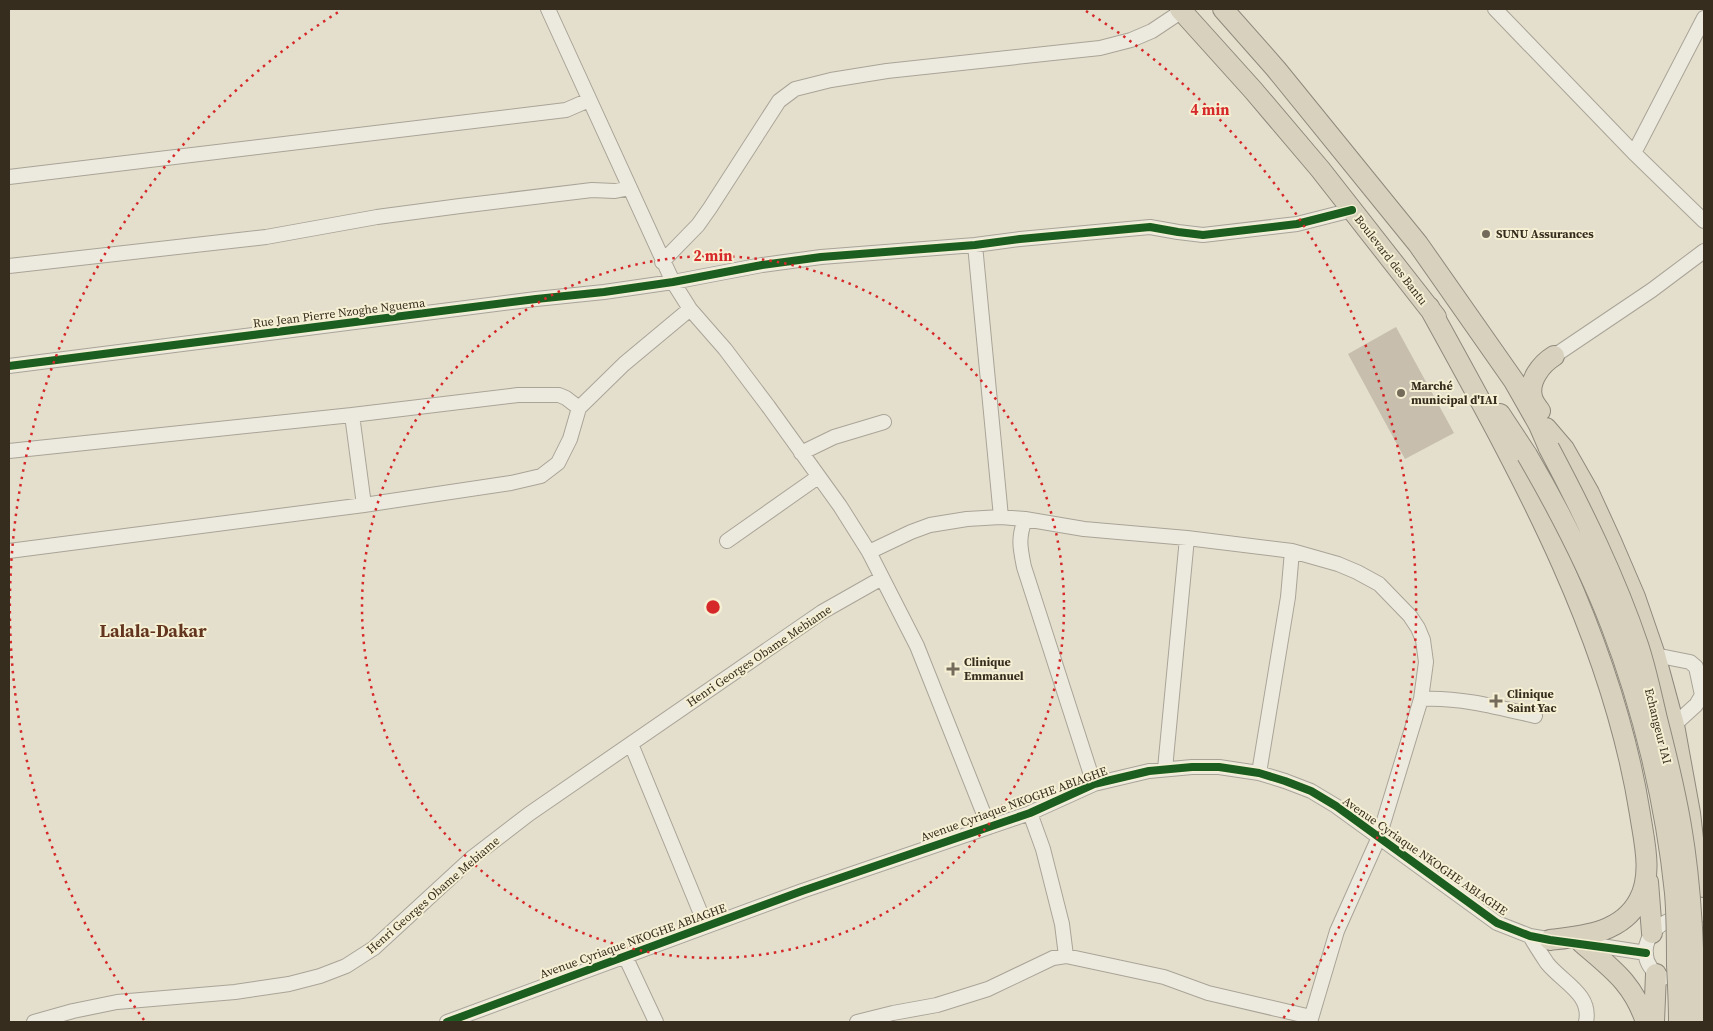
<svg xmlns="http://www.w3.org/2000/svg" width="1713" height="1031" font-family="'Source Serif 4',serif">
<rect width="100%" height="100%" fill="#e4dfcd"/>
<path fill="#c7beae" d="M1396 327 1454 433 1405 459 1348 354Z"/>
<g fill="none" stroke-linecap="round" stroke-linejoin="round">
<defs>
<path id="minor" d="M548 9 673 282 690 309 725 349 768 406 840 506 869 552 917 646 989 827
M1495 9 1634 153 1704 221
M1634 153 1704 18
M9 177 566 110 589 100
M975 245 1001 517
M662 262 698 225 710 208 779 101 795 89 831 80 887 71 1100 48 1131 40 1152 31 1182 11
M9 266 266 237 377 217 460 206 592 190 615 191 630 188
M1554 356 1652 290 1704 251
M9 366 536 299 604 292 673 282 762 265 821 257 975 245 1020 239 1150 227 1178 232 1203 235 1297 224 1352 210
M352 415 518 395H559L566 398 579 408
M9 451 352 415 364 505
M801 453 834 437 884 422
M1025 519C1018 539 1020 547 1024 567L1094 784
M727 541 818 477
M9 551 364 505 511 483 541 476 558 463 570 439 579 408 624 364 690 309
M869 552 911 532 930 525 967 519 1001 517 1025 519 1084 529 1187 538 1292 551 1338 564 1357 572 1379 584 1410 616 1418 628 1423 640 1426 662 1421 699 1379 837 1337 931 1310 1022
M1655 655 1690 662 1696 667 1702 695 1696 705 1674 725
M1421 699C1460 697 1497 707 1535 716
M631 744 706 926
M1165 769 1187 538
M1259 773 1288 597 1292 551
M1030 813 1043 849 1062 924 1066 956
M1530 936C1535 945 1541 954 1547 963 1562 982 1592 994 1586 1022
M1582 943 1646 953
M625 956 656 1022
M1663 978C1616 951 1676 890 1704 936
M34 1022 73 1011 117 1002 235 992 289 984 320 976 346 966 374 948 473 857 529 814 822 612 882 578
M447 1022 802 891 1030 813 1094 784 1149 771 1192 767H1219L1259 773 1285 781 1311 791 1336 806 1497 923 1530 936 1559 941
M857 1022 893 1013 937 1005 988 989 1053 958 1066 956 1164 977 1208 993 1311 1017"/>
<path id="highway" d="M1180 9 1253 90 1320 169 1436 317
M1223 9 1276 69 1418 244 1514 381 1539 425 1549 448
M1429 307C1517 467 1611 631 1640 814 1644 841 1653 874 1639 900 1622 933 1583 936 1550 940
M1540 411C1537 407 1533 402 1532 397 1528 381 1541 364 1554 356
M1500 414 1527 455
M1546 428 1564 449 1589 493 1611 541 1635 597 1655 655 1674 725 1690 813 1695 856 1704 887
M1648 882 1652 933
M1582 943C1612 969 1633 983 1646 1022
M1654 1022 1656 974"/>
</defs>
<use href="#minor" stroke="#a9a496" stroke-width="16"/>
<use href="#highway" stroke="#8f897d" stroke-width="22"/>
<use href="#minor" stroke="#ece9df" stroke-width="14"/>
<use href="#highway" stroke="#d7d1be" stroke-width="20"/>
<defs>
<path id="highway-bridge" d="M1549 448C1583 512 1615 577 1638 645 1646 669 1651 694 1657 719 1666 754 1675 790 1681 826 1692 890 1694 957 1695 1022
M1527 455C1559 510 1588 566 1611 625 1643 708 1666 804 1675 893 1677 917 1677 942 1677 965 1678 984 1679 1003 1679 1022"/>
</defs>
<use href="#highway-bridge" stroke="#8f897d" stroke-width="22" stroke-linecap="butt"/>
<use href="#highway-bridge" stroke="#d7d1be" stroke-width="20"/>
<defs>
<path id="cycleway" d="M9 366 536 299 604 292 673 282 762 265 821 257 975 245 1020 239 1150 227 1178 232 1203 235 1297 224 1352 210
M447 1022 802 891 1030 813 1094 784 1149 771 1192 767H1219L1259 773 1285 781 1311 791 1336 806 1497 923 1530 936 1550 940 1646 953"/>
</defs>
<use href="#cycleway" stroke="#f5efd3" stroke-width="11"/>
<use href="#cycleway" stroke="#1b5e20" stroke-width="8"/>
</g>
<g fill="none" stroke="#d62828" stroke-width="2.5" stroke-dasharray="2.5 5">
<circle cx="713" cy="607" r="351"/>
<path d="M144 1020A703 703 0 0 1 340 11M1086 11A703 703 0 0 1 1282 1020"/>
</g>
<g fill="#746b5b" stroke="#f5efd3" stroke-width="2">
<circle cx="1486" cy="234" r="5"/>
<circle cx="1401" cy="393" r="5"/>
<path d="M950.5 661.5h5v5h5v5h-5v5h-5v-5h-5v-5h5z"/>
<path d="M1493.5 693.5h5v5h5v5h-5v5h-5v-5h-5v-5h5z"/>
</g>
<g text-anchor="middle" stroke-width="4" stroke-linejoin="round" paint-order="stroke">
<g font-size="12" font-weight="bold" fill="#372d1e" stroke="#f5efd3" text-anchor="start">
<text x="1496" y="238">SUNU Assurances</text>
<text x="1411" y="390">Marché<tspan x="1411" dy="14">municipal d'IAI</tspan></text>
<text x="964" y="666">Clinique<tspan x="964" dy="14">Emmanuel</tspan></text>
<text x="1507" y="698">Clinique<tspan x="1507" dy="14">Saint Yac</tspan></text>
</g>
<g font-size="12" fill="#372d1e" stroke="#f5efd3">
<text transform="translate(1391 260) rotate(52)" y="4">Boulevard des Bantu</text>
<text transform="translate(339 313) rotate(-7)" y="4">Rue Jean Pierre Nzoghe Nguema</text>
<text transform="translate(759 656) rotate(-34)" y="4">Henri Georges Obame Mebiame</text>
<text transform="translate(1658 726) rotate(76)" y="4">Echangeur IAI</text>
<text transform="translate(1014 804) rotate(-20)" y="4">Avenue Cyriaque NKOGHE ABIAGHE</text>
<text transform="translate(1425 856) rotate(35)" y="4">Avenue Cyriaque NKOGHE ABIAGHE</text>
<text transform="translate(433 895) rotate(-41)" y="4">Henri Georges Obame Mebiame</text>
<text transform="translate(633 941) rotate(-20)" y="4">Avenue Cyriaque NKOGHE ABIAGHE</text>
</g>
<g font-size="18" font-weight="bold" fill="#63351f" stroke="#f5efd3">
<text x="153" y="637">Lalala-Dakar</text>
</g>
</g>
<circle cx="713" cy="607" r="8" fill="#d62828" stroke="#f5efd3" stroke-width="2.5"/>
<g font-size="15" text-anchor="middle" font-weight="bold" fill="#d62828" stroke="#f5efd3" stroke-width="4" stroke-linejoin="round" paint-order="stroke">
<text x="1210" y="115">4 min</text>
<text x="713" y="261">2 min</text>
</g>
<rect width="1713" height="1031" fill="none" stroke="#372d1e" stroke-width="20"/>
</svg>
